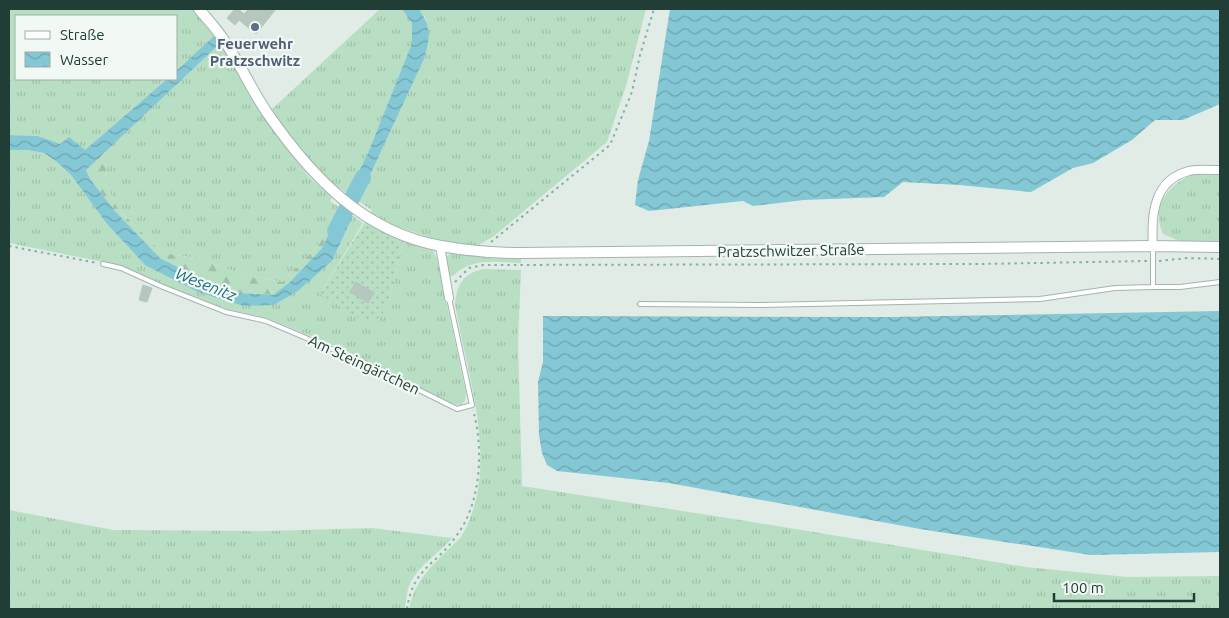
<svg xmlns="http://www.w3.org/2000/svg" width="1229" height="618" font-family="Ubuntu,sans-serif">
<defs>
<pattern id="grass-tufts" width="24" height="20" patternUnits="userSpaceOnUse" patternTransform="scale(1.25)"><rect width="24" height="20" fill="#b8dfc3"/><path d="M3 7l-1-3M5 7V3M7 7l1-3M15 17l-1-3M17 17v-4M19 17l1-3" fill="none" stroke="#9ec0a8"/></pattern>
<pattern id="forest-firs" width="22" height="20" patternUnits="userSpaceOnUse" patternTransform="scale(1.25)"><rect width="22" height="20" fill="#b8dfc3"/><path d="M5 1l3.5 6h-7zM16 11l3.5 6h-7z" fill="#9ec0a8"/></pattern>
<pattern id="garden-dots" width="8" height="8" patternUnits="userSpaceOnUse" patternTransform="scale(1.25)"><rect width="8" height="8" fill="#b8dfc3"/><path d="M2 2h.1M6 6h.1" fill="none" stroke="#9ec0a8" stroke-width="1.8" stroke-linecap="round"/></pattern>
<pattern id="water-waves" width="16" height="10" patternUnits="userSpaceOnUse" patternTransform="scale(1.25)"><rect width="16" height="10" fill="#85c8d5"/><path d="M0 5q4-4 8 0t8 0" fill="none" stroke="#6ca4ae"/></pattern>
</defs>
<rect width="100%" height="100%" fill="#e1ece7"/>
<path fill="url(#grass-tufts)" d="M9 9H193L215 35 176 71V16H16V79H167L85 150 60 145 38 136 9 135Z
M380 9H402L412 22V43L368 153 348 194 339 188 337 189 292 140 272 109Z
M419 9H646L626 86 607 142 494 236 477 246 440 241 390 224 371 213 372 210 358 201 424 59 426 19Z
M221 42 288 150 309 177 332 198 330 201 339 207 317 247 282 282 242 274 195 258 163 253 118 209 106 184 107 165 95 160Z
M9 150H27L44 153 57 162 71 175 107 224 145 265 274 305 298 291 332 261 353 216 363 223 320 294 389 300 403 241 433 250 437 259 466 393 465 401 461 405 448 403 342 349 267 318 227 309 162 284 123 266 9 243Z
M1190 175H1220V242H1182L1163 234C1151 207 1166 188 1190 175Z
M451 253 521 257V263C497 262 471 257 453 276H448L445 265 446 257Z
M483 269 521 270 518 342 522 486 734 519 1026 567 1127 577 1220 576V609H409C416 575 439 560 461 537 502 468 467 377 455 304 457 284 463 274 483 269Z
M9 510 113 530 268 531 372 528 452 538C438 555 415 567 408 589 406 596 406 603 405 609H9Z"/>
<path fill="url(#forest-firs)" d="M95 160 107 165 106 184 118 209 163 253 195 258 242 274 282 282 317 247 339 207 341 208 322 248 290 282 273 295 241 293 199 278 160 258 115 211 90 179 86 170Z"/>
<path fill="url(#garden-dots)" d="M365 222 403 241 389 300 379 321 359 318 320 294Z"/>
<path fill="url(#water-waves)" d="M402 9H419C432 28 430 38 424 59L358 201 348 194 368 153 412 43V23Z
M670 9H1220V104L1183 120H1155L1132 140 1115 150 1093 163 1073 168 1031 192 959 185 903 182 884 197 804 200 753 206 743 201 649 211 635 205 638 180 649 141Z
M215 35 221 42 211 52 86 170 90 179 115 211 160 258 199 278 241 293 273 295 290 282 322 248 341 208 353 216 332 261 298 291 274 305 244 306 198 292 145 265 107 224 71 175 57 162 44 153 27 150H9V135L38 136 60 144 69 137 85 150 167 79H176V71Z
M1220 311V552L1091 555 920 529 669 483 557 471 547 465 542 453 539 435 538 382 543 362V316L889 317Z"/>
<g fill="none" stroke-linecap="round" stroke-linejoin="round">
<path stroke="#85c8d5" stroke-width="16" d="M335 231 363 177"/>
</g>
<path fill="#b6c7c0" stroke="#b3c6bf" d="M235 9H238L244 14 249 9H276L256 34 239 20 235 25 227 18Z
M356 282 374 293 368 303 350 292Z
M143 285 152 288 147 302 139 300Z"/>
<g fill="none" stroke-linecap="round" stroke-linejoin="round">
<defs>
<path id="service" d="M103 264 121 268 163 287 226 312 266 321 365 363 457 409 472 405 449 298
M1153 287H1180L1220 282
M640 304 761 305 1040 299 1115 288 1153 287V247"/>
<path id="minor" d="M440 246 449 298
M1153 246C1151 216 1153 180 1189 171 1198 169 1210 170 1220 170"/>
<path id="tertiary" d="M199 9C208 20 218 30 225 42 241 65 252 91 268 114 311 176 363 232 441 246 468 251 494 253 521 253L1153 246 1220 247"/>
</defs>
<use href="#service" stroke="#a3b4ae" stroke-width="6"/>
<use href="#minor" stroke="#a3b4ae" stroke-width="10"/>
<use href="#tertiary" stroke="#a3b4ae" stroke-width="12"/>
<path stroke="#7fb2a3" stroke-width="2" stroke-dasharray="2.5 4" stroke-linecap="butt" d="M491 242 610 145 632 92 640 55 654 9
M9 246 97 263
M1159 261 1187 258 1220 259
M455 282 469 268 483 265 981 264 1147 261
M407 609C413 567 436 566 457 535 481 503 484 448 473 410"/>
<use href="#service" stroke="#fff" stroke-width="4"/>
<use href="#minor" stroke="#fff" stroke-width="8"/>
<use href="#tertiary" stroke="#fff" stroke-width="10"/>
</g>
<circle fill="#5c6f8a" stroke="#f2f9f5" stroke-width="2" cx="255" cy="27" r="5"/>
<g text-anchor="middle" stroke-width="4.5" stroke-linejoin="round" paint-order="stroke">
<g font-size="15" font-weight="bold" fill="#4e5e75" stroke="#f2f9f5">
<text x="255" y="49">Feuerwehr<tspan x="255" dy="17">Pratzschwitz</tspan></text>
</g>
<g font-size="15" fill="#203e36" stroke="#f2f9f5">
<text transform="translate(791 251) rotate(-1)" y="5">Pratzschwitzer Straße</text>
<text transform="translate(364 365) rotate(25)" y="5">Am Steingärtchen</text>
</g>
<g font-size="16" font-style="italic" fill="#166c7e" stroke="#f2f9f5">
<text transform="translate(206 284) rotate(22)" y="6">Wesenitz</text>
</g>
</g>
<rect width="1229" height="618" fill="none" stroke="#203e36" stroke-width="20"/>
<rect x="15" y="15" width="162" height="65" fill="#f2f9f5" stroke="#9eaea9"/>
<rect x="25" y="31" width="25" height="8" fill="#ffffff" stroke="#9eaea9"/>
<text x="60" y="40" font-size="15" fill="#203e36">Straße</text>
<rect x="25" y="52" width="25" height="15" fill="url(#water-waves)" stroke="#9eaea9"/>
<text x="60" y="65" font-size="15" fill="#203e36">Wasser</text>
<path d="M1054 593v8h140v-8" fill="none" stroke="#203e36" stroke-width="2.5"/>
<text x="1062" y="593" font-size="15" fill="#203e36" stroke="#f2f9f5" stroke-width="4" paint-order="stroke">100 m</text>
</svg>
